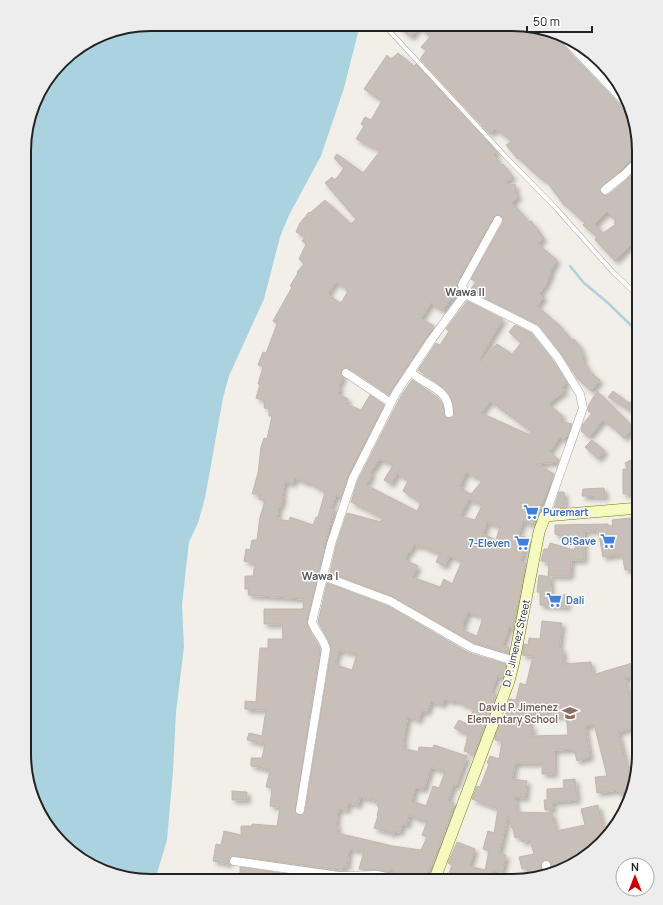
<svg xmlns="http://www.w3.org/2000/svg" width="663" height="905" font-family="Manrope,sans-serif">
<defs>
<filter id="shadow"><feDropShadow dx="3.5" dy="3.5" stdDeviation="2" flood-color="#0004"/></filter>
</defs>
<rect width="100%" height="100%" fill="#f2efe9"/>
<path fill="#aad3df" d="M151 24 360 25 344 88 321 156 289 215 280 237 264 299 229 376 223 398 205 498 198 523 189 542 182 605 184 647 176 712 173 771 167 840 155 880H135L80 859 37 810 24 754 25 134 41 88 68 55 110 31Z"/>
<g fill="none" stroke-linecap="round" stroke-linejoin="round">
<path stroke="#aad3df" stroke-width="2.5" d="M570 266 584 283 608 303 639 333"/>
</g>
<path fill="#c7bfb8" stroke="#c4b6ab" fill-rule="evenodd" filter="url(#shadow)" d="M396 25H529L560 37 561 43 621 106 633 125 639 155 635 156 620 171 602 186 600 190 603 195H608L627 179 639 168V245L634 242 615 261 595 240 597 237 583 225 585 223 565 205H564L544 178 542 180 526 165 519 158 518 159 506 145 512 141 495 129 490 134 420 59 426 51 421 47 430 37 419 27 411 37ZM607 212 616 221 614 223 616 224 603 233 595 224Z
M577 43 583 46 625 94Z
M398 53 414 66 416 64 497 152 494 155 502 165 503 164 513 177 505 183 516 185 515 192 519 196 512 203 530 222 531 221 539 231 538 232 544 238 538 244 557 260 550 272 551 273 545 286 540 293 544 297 537 306 559 325 572 340 574 339 579 345 584 357 582 358 590 372 600 380 591 391 577 378 562 355 539 325 470 290 476 282 471 279 503 222V218L498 215 493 217 457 282 458 289 442 311 431 303 421 318 434 326 389 395 349 368H346L342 370 341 373 343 377 338 387 340 388 338 394 348 399 346 404 361 410 370 395 384 405 348 476 341 497 336 495 331 508 334 509 323 548 324 549 307 621 308 628 320 649 295 812 299 815H302L305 811 331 650 328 640 318 622 327 583 388 606 469 653 506 664 503 678 497 676 491 692 496 695 474 754 464 751 468 735 454 728 459 720 467 724 474 709 454 700 453 702 445 699 442 705 431 701 427 712 422 711 418 721 408 716 403 741 404 742 403 748 418 752 419 747 433 748 434 745 467 756 456 786 453 785 448 801 454 803 449 820 432 866 430 865 424 881H411L409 877 403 875V873L390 868 389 872 377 870 359 869 364 851 349 849 347 867 343 866 342 870 235 856 229 858V864L213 861 216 844 221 845 224 831 241 835V826H252V824L277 826 280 807 270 806 272 788 266 787 270 770 258 767 251 766V758H262L265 744 247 740 249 733 262 736 266 710 245 709V701L256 702 260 648H268V639H283L282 624H264V609H303L304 599 248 595 249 589H245V576H253L255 563 244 561 246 549 250 550 252 540H257L260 517 265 501 259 499 260 494H252L258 473 261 447 264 438 267 439 272 416H269V409L264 408 265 401 256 398 260 384H258L263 367 258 365 263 352 266 353 277 324 273 321 292 287 290 286 298 273 297 272 304 264 299 259 306 244 302 241 305 237 296 232 300 223 309 212 310 213 325 200 351 224 356 219 325 183 332 177 335 180 344 168 334 158 337 154 363 173 380 151 356 139 364 126 361 124 365 117 371 120 382 101 364 89 387 55 391 59ZM336 282 346 288V290L348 291 341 303 329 296 330 295 328 293ZM295 478 307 483 308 482 325 492 318 517H316L313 525 290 517 289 521 277 519 279 505 281 506 283 496H282L285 481 292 484ZM339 650 357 654 352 670 339 666V664L335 663ZM431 767 445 772 439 788 433 786 426 806 412 801 415 788 424 789ZM360 797 379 801 377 806 379 807 377 816H378L374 828 394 834V831L400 832 402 824 407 825 409 815 427 822 422 835 427 837 421 850 393 846 337 833 338 826H336L338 809 347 810 348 803 358 805Z
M467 301 503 319 490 340H491L479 360 481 361 497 344 512 354 521 343 509 332 515 325 531 333 553 361 567 383 562 387 565 391 548 404 563 416 559 421 572 424 567 437 564 440 560 437 549 452 559 460 558 462 537 464 554 474 533 525 523 521 518 535 528 538 521 561 526 563 513 628 509 627 503 645 509 648 508 653 474 643 392 596 330 573 336 546 347 513 381 522 383 518 351 502 358 480 401 396 412 380 437 397 443 406 445 417 450 418 454 416 453 404 449 394 439 384 418 370 436 343 440 345 449 331 446 329ZM490 401 532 432 530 435 481 413ZM380 459 393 465 384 480 391 484 397 473 408 481 403 491 421 503 417 511 366 485 372 475 370 473ZM466 472 482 481 471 494 461 489 462 487 460 486ZM469 499 482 505 475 520 460 516ZM487 522 500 527 496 540 483 534ZM414 544 418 547 419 545 440 554 436 562 445 566 449 556 462 561 452 584 444 579 440 587 412 577 418 566 405 560 408 552H410ZM468 612 483 617 477 636 462 630 464 627 462 626Z
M597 391 634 428 624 438 616 430 603 420 589 437 581 431 583 424 592 413 588 411V406Z
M613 391 629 403 630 402 639 407V416L608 397Z
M592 440 605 451 598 459 585 447Z
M630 460 634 468H636V475H639V494H623V469H627L625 463Z
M604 488 605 497 582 496 583 489Z
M559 492H564L565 507 554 508Z
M639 517V545H636L638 562 635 563V570H625L622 554 603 557 598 530 584 531V560H571L570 576H548L549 562 541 561 544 549H548L550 543 574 550 577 543 555 534V525L608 524V526L613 525 612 520Z
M539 575 550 577 551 594 567 595V607L540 605V592H537Z
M542 621 562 623 559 649H563V664L591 662 592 675 639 661V674L625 678 629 694 639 691V726L618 732 627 767 638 764 629 791 618 794 617 790 597 793 595 777 607 776 594 724 585 726 590 757 577 761 574 749 554 750V774H542V763H515L512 779 527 781 525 798 515 797 517 812 552 813 556 831 585 825 581 809 598 805 603 827 604 836 568 868 552 872 551 862 545 860 541 863 542 874 529 877 527 868 522 869 519 857 534 854 530 840 522 842 520 836 515 838 512 825V828L508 815 499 854 506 855 502 872 493 870 490 881H446L452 865 448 863 457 842 475 849 469 866 485 870 489 851 483 849 488 831 494 833 498 809 472 799 477 786 480 787 489 764 487 763 490 756 499 759 502 741 495 740V737L502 719H504L510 699 516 700 520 683 526 685 533 656 522 655 524 644 528 645 529 638 540 639ZM532 713H550L551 717 566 715 568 735 531 736 533 727H529Z
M575 779 577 800 552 802 553 809 545 810 544 800H547V789L564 788 563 780Z
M232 791 247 792V800H232Z
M240 867 329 880H273V878L251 875V880H240Z"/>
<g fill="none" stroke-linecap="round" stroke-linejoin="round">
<defs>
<path id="lane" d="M384 25 506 157 555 207 612 271 639 297"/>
<path id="street" d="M565 39 628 105
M605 190 624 175 639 160
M465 294 462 285 498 220
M411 372C426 387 449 387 449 413
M346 373 391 403
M323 576 390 601 472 648 514 661
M300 810 326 649C324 639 315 632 312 622L331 544 353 478 396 393 432 339 465 294 535 329 558 358 580 394 583 408 545 516
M234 861 339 876 377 875 406 881
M546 865 547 873"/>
<path id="secondary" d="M434 881 509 681 514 661 539 532 545 516 639 508"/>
</defs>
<use href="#lane" stroke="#a9a9a9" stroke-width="5"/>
<use href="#street" stroke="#a9a9a9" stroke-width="9"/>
<use href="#secondary" stroke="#707d05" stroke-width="12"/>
<use href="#lane" stroke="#fff" stroke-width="4"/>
<use href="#street" stroke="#fff" stroke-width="8"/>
<use href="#secondary" stroke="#f7fabf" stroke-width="11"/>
</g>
<defs>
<symbol id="supermarket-bare" viewBox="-9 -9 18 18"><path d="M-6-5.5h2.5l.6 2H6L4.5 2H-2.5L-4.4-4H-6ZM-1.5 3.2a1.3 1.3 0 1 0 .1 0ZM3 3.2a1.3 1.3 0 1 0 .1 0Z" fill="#3f7fe0" stroke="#fff" stroke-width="2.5" paint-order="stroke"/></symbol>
<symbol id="school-bare" viewBox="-9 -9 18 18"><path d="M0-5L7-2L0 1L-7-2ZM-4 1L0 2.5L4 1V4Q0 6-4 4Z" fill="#8d6e63" stroke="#fff" stroke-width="2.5" paint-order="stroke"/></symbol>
</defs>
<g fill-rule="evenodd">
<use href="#supermarket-bare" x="520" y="501" width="22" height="22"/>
<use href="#supermarket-bare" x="597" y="530" width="22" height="22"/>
<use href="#supermarket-bare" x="511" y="532" width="22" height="22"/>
<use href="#supermarket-bare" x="543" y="589" width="22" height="22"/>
<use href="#school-bare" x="559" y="702" width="22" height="22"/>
</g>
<g text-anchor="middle" stroke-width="3" stroke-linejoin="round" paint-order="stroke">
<g font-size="10" font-weight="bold" fill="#366cbe" stroke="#fff" text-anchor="start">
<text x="543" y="516">Puremart</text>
<text x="596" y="545" text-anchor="end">O!Save</text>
<text x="510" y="547" text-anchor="end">7-Eleven</text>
<text x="566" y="604">Dali</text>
</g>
<g font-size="10" fill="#222" stroke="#fff">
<text transform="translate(516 643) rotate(-77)" y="4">D. P. Jimenez Street</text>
</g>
<g font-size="10" font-weight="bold" fill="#785e54" stroke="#fff" text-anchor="end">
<text x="558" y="711">David P. Jimenez<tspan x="558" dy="12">Elementary School</tspan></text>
</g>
<g font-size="11" font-weight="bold" fill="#555" stroke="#fff">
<text x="465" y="296">Wawa II</text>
<text x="320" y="580">Wawa I</text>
</g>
</g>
<path d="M0 0H663V905H0ZM151 31H512A120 120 0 0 1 632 151V754A120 120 0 0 1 512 874H151A120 120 0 0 1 31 754V151A120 120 0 0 1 151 31Z" fill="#ededed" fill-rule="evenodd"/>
<path fill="none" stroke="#222" stroke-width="2" d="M151 31H512A120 120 0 0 1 632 151V754A120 120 0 0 1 512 874H151A120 120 0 0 1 31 754V151A120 120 0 0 1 151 31Z"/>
<g transform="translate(635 877)"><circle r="19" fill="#ffffff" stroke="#a7a7a7"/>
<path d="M0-3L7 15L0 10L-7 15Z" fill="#d40000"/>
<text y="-6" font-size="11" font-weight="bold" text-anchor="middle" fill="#222222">N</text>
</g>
<path d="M527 26v6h65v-6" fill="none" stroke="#222222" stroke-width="2"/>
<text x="533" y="26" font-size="12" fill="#222222" stroke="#ffffff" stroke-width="3" paint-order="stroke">50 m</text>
</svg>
